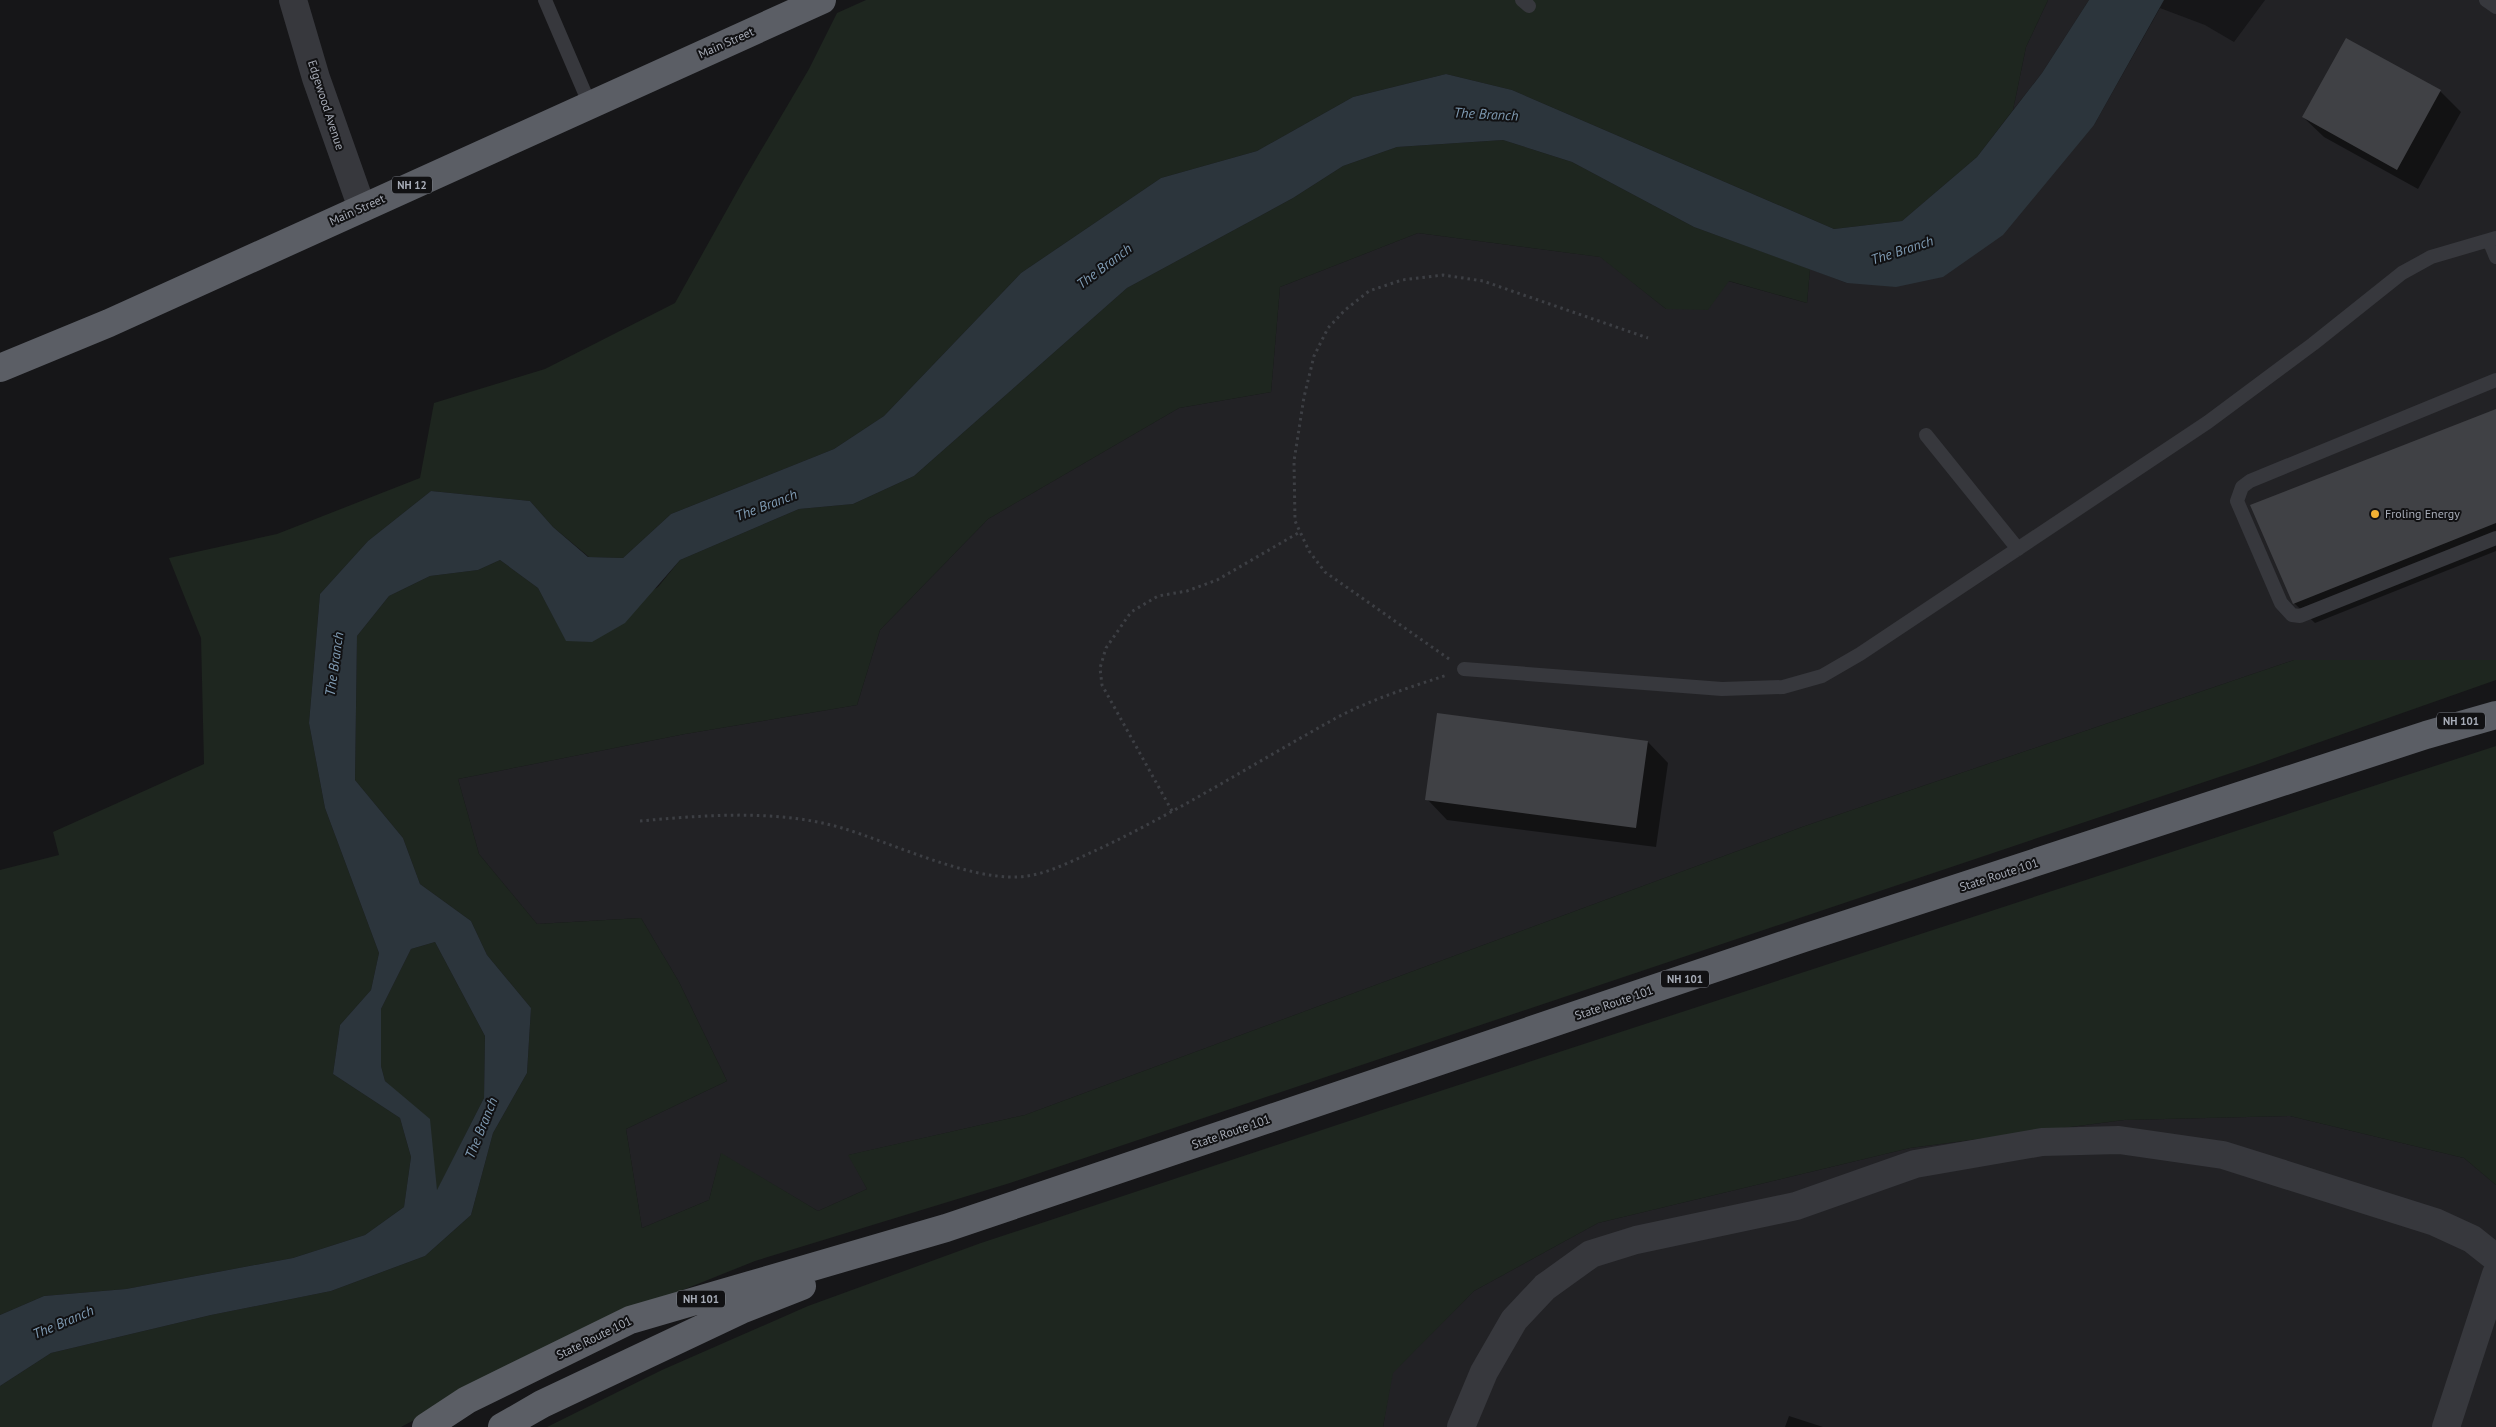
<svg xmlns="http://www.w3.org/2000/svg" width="2496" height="1427" font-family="'PT Sans',sans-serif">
<rect width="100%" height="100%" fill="#161618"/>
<path fill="#222225" d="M2048 0H2089L2042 73 2013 110 2026 47Z
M2265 0H2496V660H2294L1802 827 1025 1115 849 1155 867 1189 818 1211 721 1154 709 1200 642 1228 626 1129 727 1081 679 982 641 918 537 924 479 854 458 779 685 734 857 705 880 630 988 519 1179 408 1271 392 1280 287 1418 233 1601 257 1666 309 1728 281 1807 303 1810 269 1847 283 2094 125 2160 8 2205 25 2234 42Z
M2290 1116 2464 1158 2496 1185V1427H1383L1392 1373 1474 1291 1598 1223 1910 1148 2124 1120Z"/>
<path fill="#1e261f" d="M866 0H2048L2026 47 2013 110 1977 157 1902 221 1834 229 1512 90 1446 74 1353 97 1257 151 1161 178 1021 273 884 416 834 449 671 514 623 558 589 557 553 527 530 501 431 491 368 541 320 594 309 723 325 808 379 953 371 990 340 1025 333 1074 400 1118 411 1157 404 1207 365 1235 293 1258 126 1289 44 1296 0 1315V870L59 855 53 832 204 764 201 638 169 558 277 534 420 478 434 403 545 369 675 303 743 181 809 69 837 13Z
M1503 140 1572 162 1694 227 1810 269 1807 303 1729 281 1708 310 1666 309 1600 257 1418 233 1280 287 1271 392 1179 408 988 519 880 630 857 705 685 734 458 779 479 854 537 924 641 918 679 982 727 1081 626 1129 642 1228 709 1200 721 1153 818 1211 867 1189 848 1155 1025 1115 1802 827 2294 660H2496V680L2255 765 1010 1183 755 1261 598 1324 401 1427H0V1386L51 1353 211 1315 331 1291 425 1256 471 1215 493 1133 527 1073 531 1008 487 955 471 921 420 884 403 838 355 780 357 636 389 596 430 576 478 570 500 560 538 588 566 640 658 587 680 560 799 509 853 504 914 476 1127 288 1293 198 1343 166 1397 147Z
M2496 746V1185L2464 1158 2290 1116 2124 1120 1910 1148 1598 1223 1474 1291 1393 1373 1383 1427H547L662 1370 808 1306 981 1243 1382 1110Z
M435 942 485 1036 484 1098 437 1191 434 1175 401 1096 385 1081 381 1066V1009L411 949Z"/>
<path fill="#2c353c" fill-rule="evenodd" d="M2089 0H2164L2094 125 2003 235 1943 277 1896 287 1847 283 1694 227 1572 162 1503 140 1397 147 1343 166 1293 198 1127 288 914 476 853 504 799 509 680 560 625 623 592 642 566 641 538 588 500 560 478 570 430 576 389 596 357 636 355 780 403 838 420 884 471 921 487 955 531 1008 527 1073 493 1133 471 1215 425 1256 331 1291 211 1315 51 1353 0 1386V1315L44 1296 126 1289 293 1258 365 1235 404 1207 411 1157 400 1118 333 1074 340 1025 371 990 379 953 325 808 309 723 320 594 368 541 431 491 530 501 553 527 588 557 623 558 671 514 834 449 884 416 1021 273 1161 178 1257 151 1353 97 1446 74 1512 90 1834 229 1902 221 1977 157 2042 73ZM435 942 485 1036 484 1098 437 1190 430 1119 385 1081 381 1066V1009L411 949Z"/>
<path fill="#0007" d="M2440 91 2461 112 2418 189 2324 137 2303 117Z
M2496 410V551L2315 623 2294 603Z
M1648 742 1668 763 1656 847 1447 820 1427 799Z
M1789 1416 1823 1427H1785Z"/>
<path fill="#404145" d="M2346 38 2441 90 2397 170 2302 117Z
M2496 409V523L2293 604 2250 505Z
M1437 713 1648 741 1636 828 1425 800Z"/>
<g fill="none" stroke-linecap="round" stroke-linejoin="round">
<path stroke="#3d3f44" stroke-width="3" stroke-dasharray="2.5 4" stroke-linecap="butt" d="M1449 659 1325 572 1309 551 1295 521 1294 461 1304 397 1314 356 1328 328 1345 310 1369 291 1402 280 1443 275 1483 281 1648 338
M1172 811 1102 685 1100 668 1106 648 1131 612 1158 596 1187 591 1217 580 1300 532
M640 821C707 815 777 809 842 828 892 843 967 879 1017 877 1046 876 1073 860 1099 849 1181 810 1258 761 1338 717 1372 699 1411 687 1447 675"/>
<path stroke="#37383d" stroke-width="14" d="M545 0 590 105
M1522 0 1529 6
M2486 0 2496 7
M2489 240 2496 257
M2496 380 2250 481 2242 487 2237 501 2281 603 2292 615 2300 616 2496 538
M1926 435 2018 549
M1464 669 1722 689 1783 687 1822 676 1860 654 2208 422 2313 344 2402 273 2431 257 2496 238"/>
<path stroke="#37383d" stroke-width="28" d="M293 0 316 78 362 208
M1461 1427 1484 1372 1514 1320 1545 1287 1591 1254 1636 1240 1796 1206 1915 1164 2042 1142 2119 1140 2223 1155 2435 1222 2472 1239 2496 1258
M2446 1427 2496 1274"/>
<path stroke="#5b5e65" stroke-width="28" d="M0 368 109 323 822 0
M426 1427 467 1400 630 1320 946 1228 1804 938 2426 735 2496 715
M502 1427 542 1404 741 1310 802 1286"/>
</g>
<circle fill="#f2b134" stroke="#111113" stroke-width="2" cx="2375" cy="514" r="5"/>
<g text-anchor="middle" stroke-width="4" stroke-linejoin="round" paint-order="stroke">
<g fill="#111113" stroke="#7b7e86" stroke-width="1">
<rect x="392" y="176.5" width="40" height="17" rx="4"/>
<rect x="2437" y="712.5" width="48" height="17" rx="4"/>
<rect x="1661" y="970.5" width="48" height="17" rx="4"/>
<rect x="677" y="1290.5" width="48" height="17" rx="4"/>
</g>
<g font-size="11" font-weight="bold" fill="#a8adb8">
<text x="412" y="189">NH 12</text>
<text x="2461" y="725">NH 101</text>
<text x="1685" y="983">NH 101</text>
<text x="701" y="1303">NH 101</text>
</g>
<g font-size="12" fill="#a8adb8" stroke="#111113">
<text transform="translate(726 43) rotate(-24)" y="4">Main Street</text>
<text transform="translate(326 105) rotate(72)" y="4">Edgewood Avenue</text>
<text transform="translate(357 210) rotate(-24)" y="4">Main Street</text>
<text transform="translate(1999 875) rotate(-18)" y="4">State Route 101</text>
<text transform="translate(1614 1003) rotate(-19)" y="4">State Route 101</text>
<text transform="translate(1231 1132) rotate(-19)" y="4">State Route 101</text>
<text transform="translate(594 1338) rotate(-26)" y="4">State Route 101</text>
</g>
<g font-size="12" fill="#a8adb8" stroke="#111113" text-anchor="start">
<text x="2385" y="518">Froling Energy</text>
</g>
<g font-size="14" font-style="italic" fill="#7f9bb3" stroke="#111113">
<text transform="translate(1486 114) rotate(3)" y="5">The Branch</text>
<text transform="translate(1902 250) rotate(-18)" y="5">The Branch</text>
<text transform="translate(1104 266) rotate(-37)" y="5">The Branch</text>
<text transform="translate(766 505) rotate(-21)" y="5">The Branch</text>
<text transform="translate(334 664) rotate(-82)" y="5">The Branch</text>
<text transform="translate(481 1128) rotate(-68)" y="5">The Branch</text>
<text transform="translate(63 1322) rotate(-23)" y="5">The Branch</text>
</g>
</g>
</svg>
